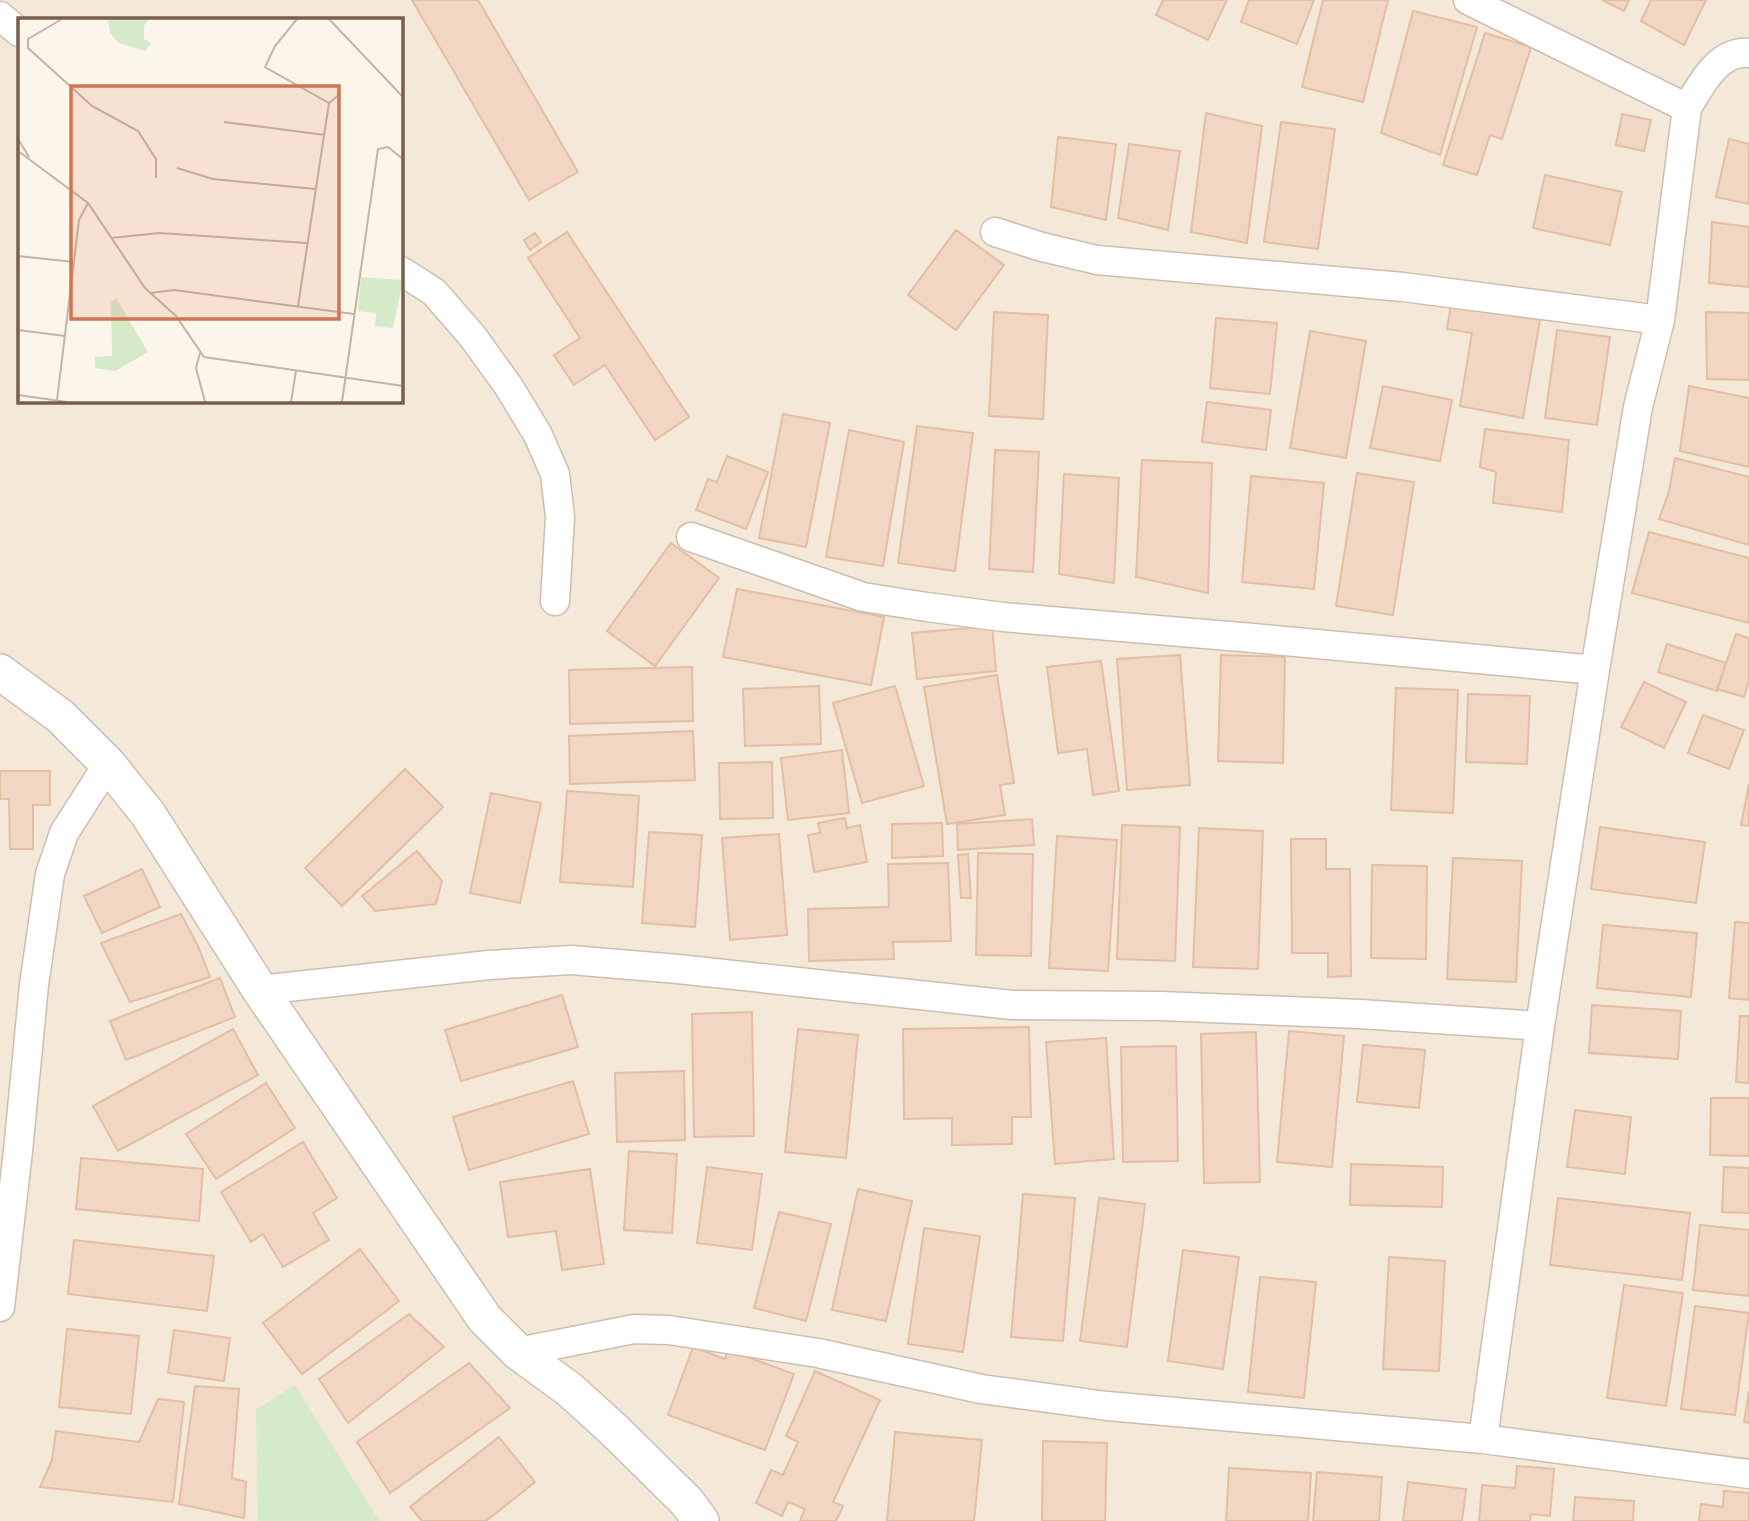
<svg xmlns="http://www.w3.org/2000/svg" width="1749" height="1521" font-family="Arial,sans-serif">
<rect width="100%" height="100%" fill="#fcf6ea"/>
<path fill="#f4e8d9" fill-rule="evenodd" d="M0 0H1749V1521H0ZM19 19H401V401H19Z"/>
<path fill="#d5eac8" d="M295 1385 379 1521H258L256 1410Z"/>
<path fill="#f1d7c3" stroke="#e3bea3" stroke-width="2" d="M412 0H478L578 172 529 200Z
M1163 0H1227L1208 40 1156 15Z
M1249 0H1314L1297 44 1241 22Z
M1323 0H1388L1363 102 1302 87Z
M1602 0H1629L1624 11Z
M1651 0H1706L1684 45 1641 21Z
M1413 11 1477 27 1440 155 1381 133Z
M1485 33 1531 47 1502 139 1490 135 1477 175 1443 165Z
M1206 113 1262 126 1247 243 1191 232Z
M1622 114 1651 120 1644 151 1616 145Z
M1281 122 1335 129 1318 249 1264 242Z
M1058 137 1116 144 1106 220 1051 207Z
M1729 139 1749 144V204L1716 197Z
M1129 144 1180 151 1168 230 1118 218Z
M1545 175 1622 192 1610 245 1533 228Z
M1712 222 1749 227V287L1709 283Z
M956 230 1004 265 956 330 908 295Z
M567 232 689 417 655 440 605 365 574 385 554 355 580 338 528 258Z
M535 233 541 242 530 250 524 240Z
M1451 304 1540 320 1523 418 1460 406 1472 333 1447 329Z
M994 312 1048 315 1043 419 989 416Z
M1706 312 1749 313V380L1707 379Z
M1216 318 1277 323 1270 394 1210 388Z
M1557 330 1610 337 1597 425 1545 418Z
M1310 331 1366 341 1346 458 1290 448Z
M1383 386 1452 400 1440 461 1370 448Z
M1689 386 1749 398V467L1680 451Z
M1207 402 1271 410 1266 450 1202 442Z
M783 414 830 423 806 547 759 538Z
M917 426 973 433 955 571 898 563Z
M1485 429 1569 440 1562 512 1493 503 1496 472 1480 467Z
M849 430 904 442 883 566 826 557Z
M995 450 1039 452 1033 572 989 569Z
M727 456 768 472 746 529 696 510 708 479 717 482Z
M1675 458 1749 477V545L1659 519 1669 491Z
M1142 460 1212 463 1208 593 1136 577Z
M1357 473 1414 482 1393 615 1336 606Z
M1064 474 1119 478 1114 583 1059 574Z
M1251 476 1324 483 1314 589 1242 582Z
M1649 532 1749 558V623L1632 593Z
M671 543 719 578 655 666 607 631Z
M737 589 884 617 871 685 723 657Z
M992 626 996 671 917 679 912 633Z
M1736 634 1749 638V681L1744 697 1717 689Z
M1667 644 1726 663 1717 691 1658 672Z
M1180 655 1190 785 1127 790 1117 659Z
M1221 655 1285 657 1283 763 1218 761Z
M1101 661 1119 791 1093 795 1087 749 1058 753 1047 667Z
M692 667 693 721 570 724 569 670Z
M997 675 1014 783 1000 785 1005 815 947 824 924 687Z
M1644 682 1686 702 1664 748 1621 727Z
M819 686 821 744 745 746 743 689Z
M895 686 924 786 862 803 833 703Z
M1396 688 1458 690 1453 813 1391 810Z
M1468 694 1530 696 1527 764 1466 762Z
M1703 715 1744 730 1729 769 1688 753Z
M693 731 695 780 570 784 569 736Z
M842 750 849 813 788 820 781 758Z
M772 762 773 818 720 819 719 763Z
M405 769 443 807 342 906 305 868Z
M0 771H50V805H33V849H10L9 799H0Z
M1749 784V826L1741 825Z
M567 791 639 796 633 887 560 882Z
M491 793 541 803 520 903 470 893Z
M845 818 847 828 860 825 867 862 814 872 808 835 820 833 818 823Z
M1032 819 1034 845 958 850 957 824Z
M942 823 943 856 892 858V824Z
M1122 825 1180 827 1175 961 1117 959Z
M1600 827 1705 842 1696 903 1591 889Z
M1199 828 1263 831 1258 969 1193 967Z
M649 832 702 835 695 927 642 923Z
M779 834 787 935 730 940 722 838Z
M1057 836 1117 840 1108 971 1049 968Z
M1291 839H1326V869H1350L1351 976 1328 977V953H1292Z
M417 851 442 881 436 904 375 911 362 896Z
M978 853 1033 854 1031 956 976 955Z
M968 854 971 898H961L958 855Z
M1453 858 1522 861 1516 982 1447 979Z
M948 863 951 941 893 942 894 959 809 961 808 909 889 907 888 864Z
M1372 865 1427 866 1426 959 1371 958Z
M142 869 160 907 102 933 84 896Z
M181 914 198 946 210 977 130 1002 101 943Z
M1735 922 1749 923V1000L1729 998Z
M1603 925 1697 933 1691 997 1597 988Z
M220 978 235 1017 126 1060 110 1021Z
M562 995 578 1047 461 1081 445 1030Z
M1592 1005 1681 1011 1678 1059 1589 1053Z
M752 1012 754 1136 694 1137 692 1014Z
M1740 1016H1749V1083L1736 1082Z
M1029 1027 1031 1117H1012V1144L952 1145V1118L904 1119 903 1029Z
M233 1029 258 1075 118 1151 93 1106Z
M798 1029 858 1035 846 1158 785 1152Z
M1289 1031 1344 1036 1332 1167 1277 1162Z
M1256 1032 1260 1182 1204 1183 1201 1034Z
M1106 1038 1114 1159 1055 1164 1046 1042Z
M1363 1045 1425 1050 1419 1108 1357 1102Z
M1176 1046 1178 1161 1123 1162 1121 1047Z
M684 1071 685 1140 617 1142 615 1073Z
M573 1081 589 1134 469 1170 453 1117Z
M266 1083 295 1128 216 1179 186 1134Z
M1711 1098H1749V1156L1710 1155Z
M1575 1110 1631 1117 1625 1174 1567 1167Z
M303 1142 337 1198 313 1213 329 1240 283 1267 263 1234 251 1242 221 1192Z
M629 1151 677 1154 672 1233 624 1230Z
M81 1158 203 1169 199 1221 76 1209Z
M1351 1164 1443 1167 1442 1207 1350 1205Z
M707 1167 762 1174 752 1250 697 1243Z
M1724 1167 1749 1168V1213L1722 1212Z
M590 1169 604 1264 562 1270 556 1231 508 1237 500 1182Z
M858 1189 912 1201 886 1321 832 1310Z
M1023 1194 1075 1198 1063 1341 1011 1337Z
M1099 1198 1145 1204 1127 1347 1080 1341Z
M1558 1198 1690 1213 1682 1280 1550 1265Z
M779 1212 831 1224 806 1321 754 1308Z
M1700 1225 1749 1230V1296L1693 1290Z
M924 1228 980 1236 963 1352 908 1344Z
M74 1240 214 1256 207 1311 68 1294Z
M360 1249 399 1301 302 1374 263 1323Z
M1183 1250 1239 1257 1223 1369 1168 1361Z
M1389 1257 1445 1261 1439 1371 1383 1369Z
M1260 1277 1316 1282 1304 1398 1248 1392Z
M1624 1285 1683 1293 1666 1406 1607 1398Z
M1695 1306 1749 1313 1735 1415 1681 1409Z
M409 1314 444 1347 348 1423 319 1379Z
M67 1329 139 1336 131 1414 59 1407Z
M174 1330 230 1338 224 1381 168 1373Z
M693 1347 725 1359 728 1350 794 1374 765 1450 668 1415Z
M469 1363 510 1408 390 1493 357 1442Z
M815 1371 880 1400 833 1502 843 1506 836 1521H800L805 1509 788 1502 782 1516 756 1503 771 1470 783 1475 798 1442 786 1436Z
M195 1386 239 1389 232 1478 246 1482 244 1518 179 1504Z
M1749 1391V1423L1744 1422Z
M158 1399 184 1402 173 1502 40 1487 52 1460 56 1431 139 1442Z
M895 1432 982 1440 974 1521H887Z
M499 1437 535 1482 486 1521H422L410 1507Z
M1043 1441 1107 1443 1105 1521H1042Z
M1517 1466 1554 1469 1550 1516 1531 1514 1530 1521H1479L1482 1485 1515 1488Z
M1229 1468 1311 1473 1308 1521H1226Z
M1317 1472 1382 1477 1379 1521H1313Z
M1408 1482 1466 1489 1462 1521H1403Z
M1724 1491 1749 1493V1521H1699L1701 1504 1723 1507Z
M1575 1497 1634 1501 1633 1521H1573Z"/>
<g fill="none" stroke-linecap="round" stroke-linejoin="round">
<defs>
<path id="minor" d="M1468 0 1687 108
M0 16 19 32
M995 232 1042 247 1097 260 1403 287 1660 320
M401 271 434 292 473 337 509 387 538 435 555 474 560 517 555 601
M691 537 863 597 927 607 1003 617 1253 638 1595 670
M260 990 489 965 571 960 678 969 1012 1005 1161 1006 1360 1014 1540 1026
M0 1307 18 1151 34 985 50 874 64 833 108 764
M518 1352 634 1329 669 1330 818 1353 981 1389 1107 1406 1483 1439 1749 1474
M1483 1439 1540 1026 1595 670 1638 407 1660 320 1687 108C1701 85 1718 50 1749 53"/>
<path id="tertiary" d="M0 672 60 716 108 764 148 814 260 990 485 1319 518 1352 570 1390 614 1430 687 1502 701 1521"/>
</defs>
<use href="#minor" stroke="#cebeaf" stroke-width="31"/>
<use href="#tertiary" stroke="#cebeaf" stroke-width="38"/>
<use href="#minor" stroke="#fff" stroke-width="28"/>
<use href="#tertiary" stroke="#fff" stroke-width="35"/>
</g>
<g transform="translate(18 18)">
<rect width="385" height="385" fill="#fcf6ea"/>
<path d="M90 1H131L126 8V21L133 25 128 33 101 25 92 15ZM343 259 385 262 375 310 357 308 358 295 340 293ZM98 280 130 334 97 353 77 350V339L94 338 93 284Z" fill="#d5eac8"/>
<path fill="none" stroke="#c3b4a6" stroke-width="2" d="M44 1 10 21V30L74 88 120 113 138 141V160M279 1 257 28 247 49 311 85M311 1 385 79M206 104 307 117M0 121 11 139M0 133 70 185 127 270 158 298 186 339 385 368M159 150 195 161 297 171M93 220 141 215 289 225M0 238 56 244M132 275 156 272 336 296M280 288 311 85 322 76M0 312 47 318M182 335 178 350 187 384M0 377 49 384M39 382 61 202 70 185M273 384 278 353M324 384 360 131 370 129 385 141"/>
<path fill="#d27453" fill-opacity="0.15" stroke="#d27453" stroke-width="3.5" d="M53 68H321V301H53Z"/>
<rect width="385" height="385" fill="none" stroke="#775e4d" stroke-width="3.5"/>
</g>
</svg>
